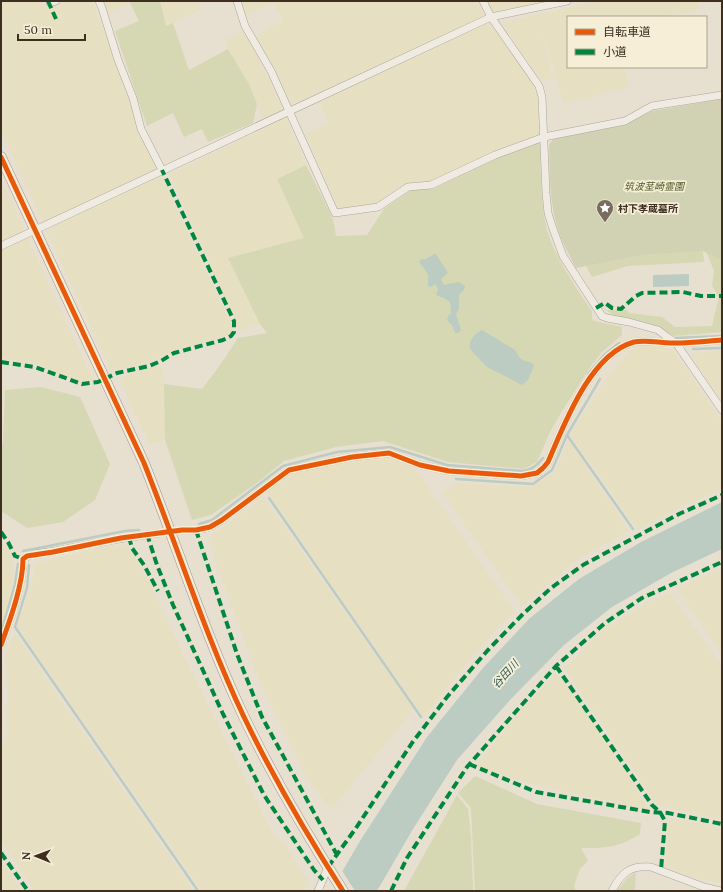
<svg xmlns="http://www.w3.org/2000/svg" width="723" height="892" font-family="Lora,'Noto Sans JP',serif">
<rect width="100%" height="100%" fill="#e7e0d1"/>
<path fill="#e6dfc2" d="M1 1H41L47 8 74 1H93L132 105 135 124 155 164V170L43 223 1 131Z
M103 1H129L130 4 108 12Z
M160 1H198L202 9 166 26Z
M240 1H479L483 16 437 39 293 104 289 103 256 36 283 20 273 2 245 16Z
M487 1H557L495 13 488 6Z
M596 1H698L699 10 662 17H568V67H625L629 87 564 103 541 27 553 78 541 81 502 23Z
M490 21 533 81 537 89 540 134 493 152 430 182 409 183 403 185 376 204 339 209 305 134 329 123 319 102Z
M244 31 283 108V111L265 119 262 118 249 84 224 41Z
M286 118 306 165 277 179 304 238 228 258 260 324 240 331 169 174Z
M159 176 162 177 207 273 232 326 231 333 227 336 172 351 150 363 111 371 46 230Z
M1 180 25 230 1 242Z
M27 237 94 381H79L35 364 1 358V250Z
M642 346H656L673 350 722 422V489L684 505 638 530 570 435 600 387 629 351Z
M722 350V401L690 354Z
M161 365 164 384 165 440 149 444 120 380 130 374Z
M569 440 629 531 574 562 522 607 443 493 456 483 531 487 554 473Z
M390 457 414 467 515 612 496 630 467 663 424 717 267 492 278 483 297 472 355 460Z
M263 497 414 709 331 810 305 774 262 688 217 566 211 541 212 534 219 531Z
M1 539 11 552 14 562 13 580 3 621H1Z
M125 545 135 557 152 586 180 648 275 839 282 840 309 882 305 891H202L17 626 33 579 34 564 102 547Z
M722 568V655L677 588Z
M670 593 722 666V820L657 805 564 668 605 629 652 600Z
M15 634 194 891H35L1 840V750L9 733 6 730 8 693 5 656 12 638Z
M556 673 573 694 630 778 649 810 531 784 476 766 518 713Z
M669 818 722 828V884L688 876 665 867Z
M1 860 22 891H1Z"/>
<path fill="#d6d7b3" d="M129 1H160L166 26 173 23 189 70 228 49 249 84 257 104 253 123 208 142 202 129 184 137 173 113 147 126 115 31 139 21Z
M540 141C541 171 540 202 547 230 554 255 577 290 592 311V319L594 321 622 327V335L602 352 591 366 562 411 550 432 537 462 524 469 448 462 383 441 336 447 284 461 258 482 211 515 192 520 165 440 164 384 202 389 218 368 238 338 267 333 260 324 228 258 304 238 277 179 306 165 333 219 336 236 367 235 384 209 411 190 433 189 498 157Z
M703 251 704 262 628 266 592 277 586 266 643 255Z
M706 251 722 260V332L673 336 660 327 614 316 606 310H627L629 313 662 317 675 327 712 326 719 297 712 286 714 271Z
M41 387 80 397 110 464 95 500 63 522 27 528 1 511V447L3 444 5 390Z
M475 776 537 804 641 823 640 834C617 848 607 848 581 848L588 861 580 869 574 886 576 891H475L471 808 458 793Z
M457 795 468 809 471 838 473 891H404Z
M636 872 635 891H617L627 878Z"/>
<path fill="#d1d1b3" d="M722 99V260L703 251 643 255 576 268C570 256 563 244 559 232 549 204 550 173 549 145L553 139 625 125 652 111Z"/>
<path fill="#bcccc2" d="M434 254H436L448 273 441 279 444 285 459 282 465 286 464 290 459 295V309L456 314 461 330 458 333H455L452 325 447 320 449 314H451L450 302 444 298 438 296 436 294 438 289 435 284 431 287 428 286V274L419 262 421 259H426Z
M689 274V286L653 287V275Z
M482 330 515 350 520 358 524 361 531 362 534 366 528 380 522 385 487 367 470 349C468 341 475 333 482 330Z
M722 502V549L671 573 612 607 564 645 510 700 457 760 413 829 377 891H331L360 841 427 737 483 668 530 618 579 579 641 542Z"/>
<path fill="#e7e0d1" d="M341 869 355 891H333L331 888Z"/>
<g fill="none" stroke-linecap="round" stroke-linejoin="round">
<path stroke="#bcccc2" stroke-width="2.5" d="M676 338 722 336
M693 349 722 348
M588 374 604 355 619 343
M567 435 633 529
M456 479 533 484 552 470 567 435 600 379
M269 498 421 717
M199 524 212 520 283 466 337 452 390 447 447 465 523 471C533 469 536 466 543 458
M23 551 125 531 139 530
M29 565 27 588 15 627 198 891
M1 633 15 584 18 564"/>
<path stroke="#c5bcae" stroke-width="7" stroke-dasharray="7 3.5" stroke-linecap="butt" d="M160 533 182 530"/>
<defs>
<path id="street" d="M99 1 102 8 118 60 133 98 141 129 162 170
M237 1 245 26 271 71 335 213 378 207 408 187 431 185 495 155 544 137 625 121 652 106 722 95
M483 1 491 17 539 86 542 97 546 193 548 213 552 226 563 256 602 316 607 318 629 322 658 330 667 337 676 343 722 410
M50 3 56 1
M1 246 491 17 567 1
M182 530H196L210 527 222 520 289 470 352 457 389 453 420 465 449 471 521 476 537 473 543 468 548 462C564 425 590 354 634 342 647 339 663 344 676 343 692 343 707 341 722 340
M1 645C10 620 23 585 23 559 32 552 45 553 56 551 90 544 125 537 160 533
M318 891 328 867
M612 891C621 873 630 865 651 867L704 887 720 891"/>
<path id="secondary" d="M1 157 144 463C178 548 205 635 244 717 273 777 307 835 343 891"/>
</defs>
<use href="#street" stroke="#ada599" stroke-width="8"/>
<use href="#secondary" stroke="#9c958a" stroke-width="11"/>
<use href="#street" stroke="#efebe3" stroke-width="7"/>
<use href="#secondary" stroke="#efebe3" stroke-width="10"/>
<path stroke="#00873e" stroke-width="4" stroke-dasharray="8 4" stroke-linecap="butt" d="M48 1 56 19
M596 308 605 303 612 308 621 309 636 296 642 293 683 292 701 296H722
M1 362 35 367 82 384 98 382 117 373 149 366 161 361 174 353 223 340 231 336 234 332V321L162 170
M196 530 237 654 262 717 337 855
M1 532 8 542 15 556 23 559
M147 534 157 565 173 605 223 714 264 795 314 870 323 880
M129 537 132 548 144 565 158 591
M556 666 652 805 660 812 665 821 661 870
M469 764 536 792 650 812 668 813 722 824
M1 853 28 891
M328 867 356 828 412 743 447 697 488 650 522 615 551 588 583 565 679 514 722 495
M391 891 407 858 467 767 556 666 605 623 642 598 722 562"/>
<defs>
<path id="cycleway" d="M1 157 144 463C178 548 205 635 244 717 273 777 307 835 343 891
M1 645C10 620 23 585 23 559L27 556 53 552 121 538 182 530H196L210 527 222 520 289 470 352 457 389 453 420 465 449 471 521 476 537 473 543 468 548 462C564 425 590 354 634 342 647 339 663 344 676 343 692 343 707 341 722 340"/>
</defs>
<use href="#cycleway" stroke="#f7eed8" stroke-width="8"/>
<use href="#cycleway" stroke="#e8590c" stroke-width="5"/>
</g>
<defs>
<symbol id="sight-pin" viewBox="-11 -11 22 30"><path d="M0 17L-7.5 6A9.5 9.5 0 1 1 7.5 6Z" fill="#786c5e" stroke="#f7eed8"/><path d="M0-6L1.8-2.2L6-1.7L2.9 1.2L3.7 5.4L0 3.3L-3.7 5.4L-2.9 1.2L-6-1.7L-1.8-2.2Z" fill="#fff"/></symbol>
</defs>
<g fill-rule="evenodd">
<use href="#sight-pin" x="595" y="198" width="20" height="27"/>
</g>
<g text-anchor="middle" stroke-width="3.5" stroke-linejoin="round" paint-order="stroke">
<g font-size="10" font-style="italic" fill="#4d5a26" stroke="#f7eed8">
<text x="654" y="190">筑波茎崎霊園</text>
</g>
<g font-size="10" font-weight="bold" fill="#3d2e20" stroke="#f7eed8" text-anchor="start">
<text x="618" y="212">村下孝蔵墓所</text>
</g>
<g font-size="11" font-style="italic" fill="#2f5d5a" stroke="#f7eed8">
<text transform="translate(505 674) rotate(-48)" y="4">谷田川</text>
</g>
</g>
<rect width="723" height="892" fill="none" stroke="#3d2e20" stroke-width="4"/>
<rect x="567" y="16" width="140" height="52" fill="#f7eed8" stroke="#ada18e"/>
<rect x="575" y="29" width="20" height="6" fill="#e8590c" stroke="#ada18e"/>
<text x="603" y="36" font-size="12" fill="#3d2e20">自転車道</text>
<rect x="575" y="49" width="20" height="6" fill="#00873e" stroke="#ada18e"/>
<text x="603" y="56" font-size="12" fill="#3d2e20">小道</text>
<g transform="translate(36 856) rotate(271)" stroke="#f7eed8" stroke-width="3" paint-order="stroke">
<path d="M0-3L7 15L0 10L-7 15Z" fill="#3d2e20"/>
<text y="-6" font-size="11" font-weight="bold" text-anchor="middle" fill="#3d2e20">N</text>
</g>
<path d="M18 34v6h67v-6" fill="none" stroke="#3d2e20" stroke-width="2"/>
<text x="24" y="34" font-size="12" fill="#3d2e20" stroke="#f7eed8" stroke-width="3" paint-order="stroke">50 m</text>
</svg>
